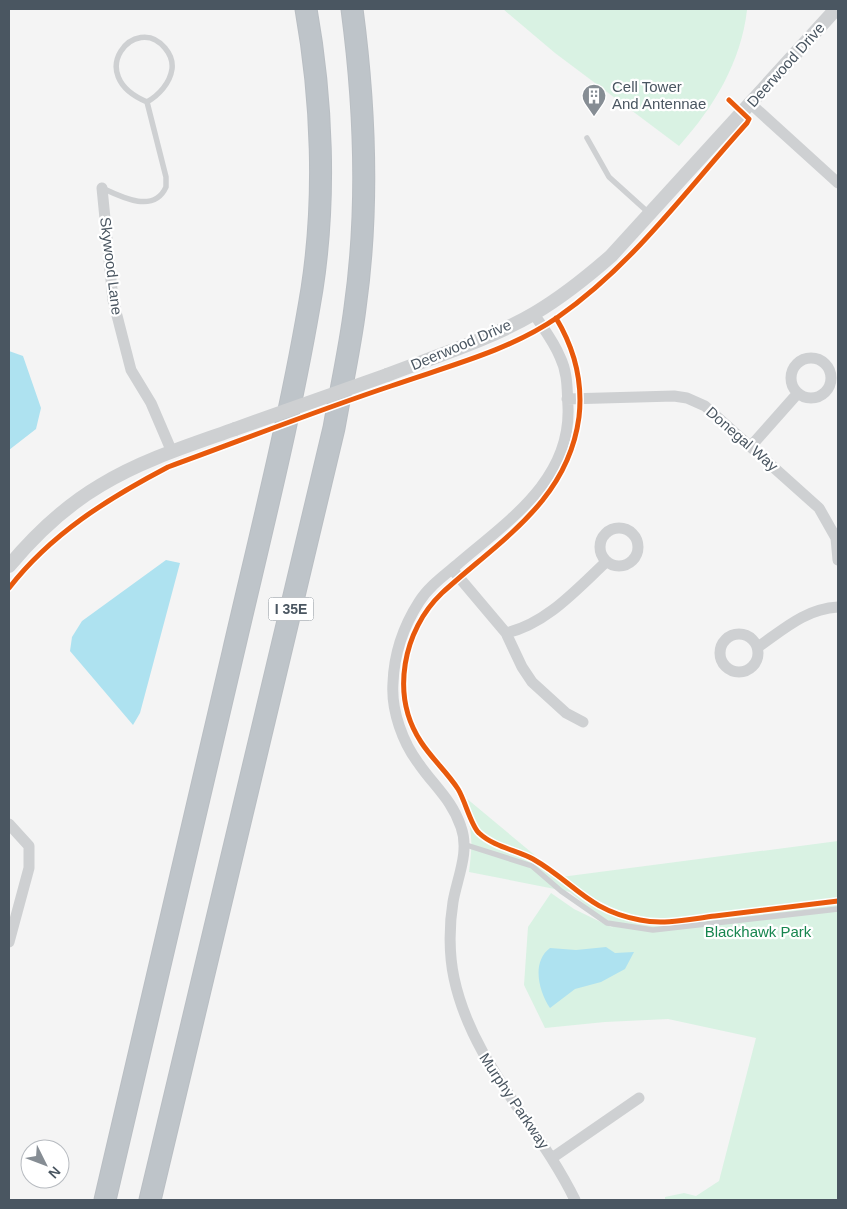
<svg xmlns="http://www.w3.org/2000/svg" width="847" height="1209" font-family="Arial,sans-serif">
<rect width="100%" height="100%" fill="#f4f4f4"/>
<path fill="#d9f2e3" d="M503 9H747V10C741 62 714 107 679 146L555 53Z
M454 788 561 877 838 841V1200H665V1197L684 1193 696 1196 719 1181 756 1038 668 1019 605 1022 545 1028 524 985 528 927 551 893 574 909 613 928 570 892 469 872C474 833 472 823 454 788Z"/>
<path fill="#aee2f0" d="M9 351 23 356 41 408 36 429 9 450Z
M166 560 180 563 140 713 133 725 70 651 72 637 82 621Z
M606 947 615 953 634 952 625 969 601 982 575 989 550 1008C539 992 531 962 550 948L576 950Z"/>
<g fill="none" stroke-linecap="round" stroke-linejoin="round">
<defs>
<path id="motorway" d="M105 1200C148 1018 190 835 233 653 261 532 292 411 312 289 326 198 322 99 306 9
M150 1200 334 428C341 388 350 348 355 308 369 209 365 107 352 9"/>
</defs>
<use href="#motorway" stroke="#b9bec3" stroke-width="23"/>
<path stroke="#ced0d2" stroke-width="5.5" d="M587 138 609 177 650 214
M102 188C121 197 154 214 166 187V177L147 102C82 75 136 12 165 48 170 54 173 61 172 69 170 83 159 95 147 102
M463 844 532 866 561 891 607 923 653 930 838 909"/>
<path stroke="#ced0d2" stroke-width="11" d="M751 104 838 183
M102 188 113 300 131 370 151 403 172 452
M534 314C543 328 554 342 560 357 568 373 567 390 568 407 571 480 508 521 459 563 445 575 429 586 419 602 403 627 394 654 393 683 391 711 403 743 419 764 435 787 452 800 461 827 470 852 457 878 453 902 449 926 449 955 454 978 472 1063 538 1124 575 1200
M791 378a20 20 0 1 1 40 0a20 20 0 1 1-40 0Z
M567 399 674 396 687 398 705 406 819 508 836 538 838 560
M751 446 798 393
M600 547a19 19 0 1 1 38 0a19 19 0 1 1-38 0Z
M452 569 506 633 522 667 532 682 566 713 583 722
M506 633C546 624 576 590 606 562
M720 653a19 19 0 1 1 38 0a19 19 0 1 1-38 0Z
M758 647C784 629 805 609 838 607
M9 824 29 846V868L9 942
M552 1158 639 1098"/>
<path stroke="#ced0d2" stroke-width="14" d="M387 375C436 356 489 340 535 313 562 297 587 277 611 256L836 9
M9 566C34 536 67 505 101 485 142 460 190 445 235 429"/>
<use href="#motorway" stroke="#bec4c9" stroke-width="21"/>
<path stroke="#ced0d2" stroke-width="14" d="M235 429 387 375"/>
<defs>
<path id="cycleway" d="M556 318C574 348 583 382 579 417 568 501 500 540 442 593 403 630 390 695 421 742 432 759 447 772 458 789 465 800 471 826 479 833 494 847 516 850 533 859 575 883 587 910 640 920 664 925 690 919 715 916 756 911 797 906 838 901
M9 588C51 534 107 499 168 467 242 440 316 411 391 386 448 366 509 351 558 317 634 264 686 190 747 123L749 119 729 100"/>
</defs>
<use href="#cycleway" stroke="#fff" stroke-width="8"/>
<use href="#cycleway" stroke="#e8590c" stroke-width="5"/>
</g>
<defs>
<symbol id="building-pin" viewBox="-11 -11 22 30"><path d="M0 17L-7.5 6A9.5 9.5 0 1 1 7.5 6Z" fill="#868d94" stroke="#fff"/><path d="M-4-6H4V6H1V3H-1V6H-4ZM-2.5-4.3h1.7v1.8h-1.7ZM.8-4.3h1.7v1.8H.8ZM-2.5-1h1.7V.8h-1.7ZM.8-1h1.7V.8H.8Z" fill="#fff"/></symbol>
</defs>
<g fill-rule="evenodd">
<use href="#building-pin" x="580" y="82" width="28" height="38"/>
</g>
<g text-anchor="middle" stroke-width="4.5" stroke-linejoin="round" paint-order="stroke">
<rect fill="#fff" stroke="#808990" stroke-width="1" x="268.5" y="597.5" width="45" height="23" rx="4"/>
<g font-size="14" font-weight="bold" fill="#4a5661">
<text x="291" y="614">I 35E</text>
</g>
<g font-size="15" fill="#4a5661" stroke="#fff">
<text transform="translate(786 65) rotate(-48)" y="5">Deerwood Drive</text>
<text transform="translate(111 266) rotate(83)" y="5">Skywood Lane</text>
<text transform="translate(461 345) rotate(-23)" y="5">Deerwood Drive</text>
<text transform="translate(742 439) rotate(41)" y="5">Donegal Way</text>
<text transform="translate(514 1101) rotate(56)" y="5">Murphy Parkway</text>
</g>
<g font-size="15" fill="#4a5661" stroke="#fff" text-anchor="start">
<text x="612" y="92">Cell Tower<tspan x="612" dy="17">And Antennae</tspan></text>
</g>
<g font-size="15" fill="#17864f" stroke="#fff">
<text x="758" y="937">Blackhawk Park</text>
</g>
</g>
<rect width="847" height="1209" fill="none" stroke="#4a5661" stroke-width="20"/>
<g transform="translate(45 1164) rotate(132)"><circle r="24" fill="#ffffff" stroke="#b7bbc0"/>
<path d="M0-4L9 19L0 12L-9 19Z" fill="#868d94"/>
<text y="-8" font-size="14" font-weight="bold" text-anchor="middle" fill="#4a5661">N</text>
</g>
</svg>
